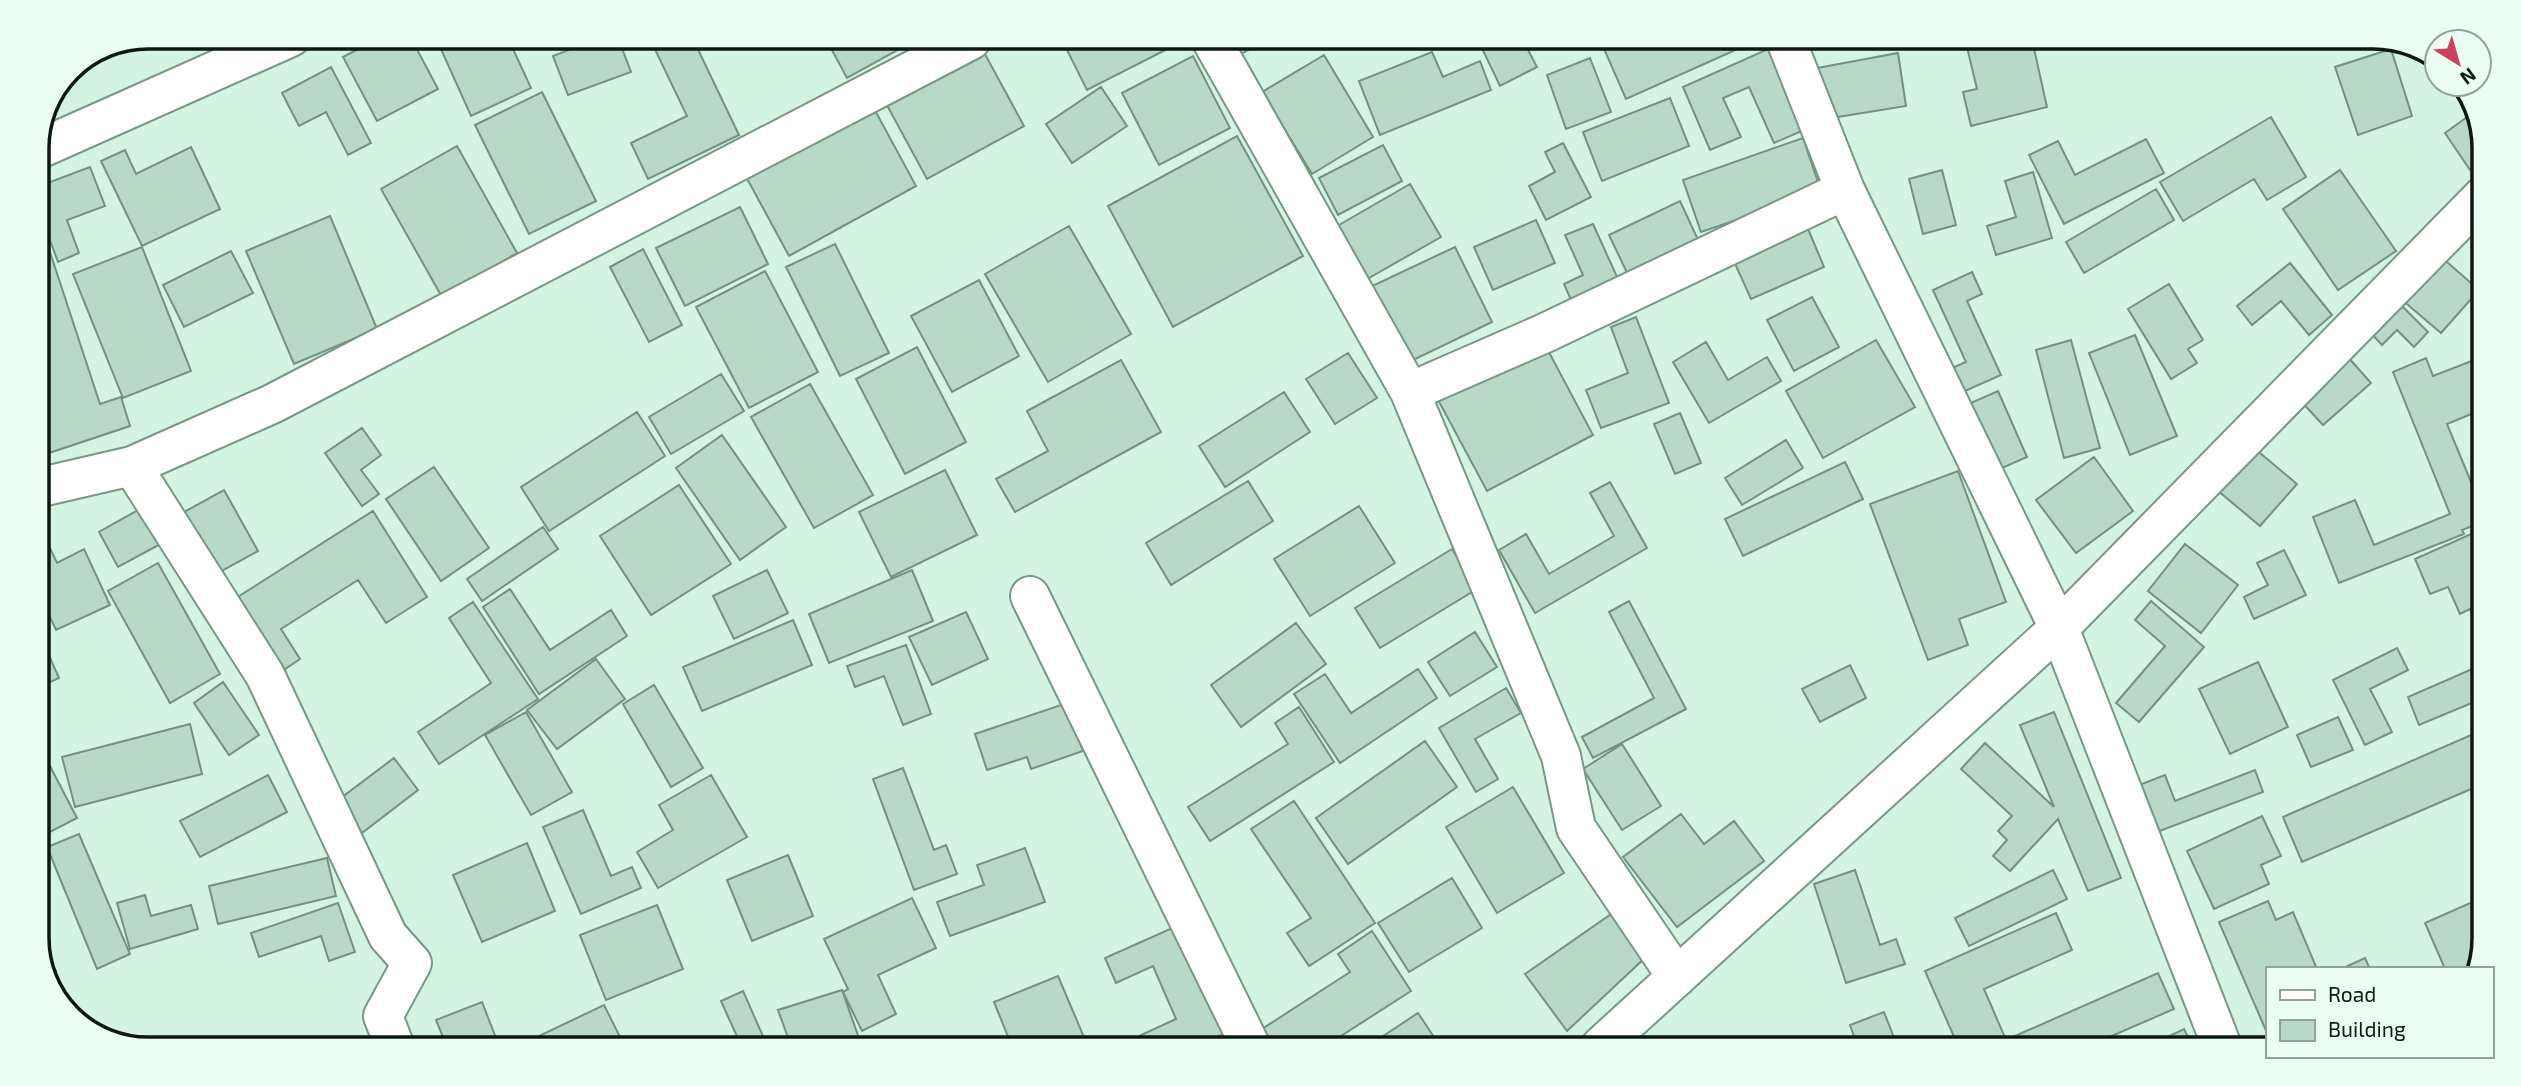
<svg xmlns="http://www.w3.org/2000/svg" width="2521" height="1086" font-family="'Exo 2',sans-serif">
<rect width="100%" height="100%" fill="#d3f4e3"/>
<path fill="#b9d9c8" stroke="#739182" stroke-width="2" d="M379 38H411L438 89 377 121 343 57Z
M436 38H508L531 88 471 116Z
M599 38H618L631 72 568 95 553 56Z
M650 39H693L739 135 648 179 631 143 687 116Z
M826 39 916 40 847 78Z
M1062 40 1183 41 1087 90Z
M1227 41H1264L1236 57Z
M1479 42H1524L1537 67 1500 86Z
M1601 42 1751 43 1626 99Z
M1966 43 2033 44 2047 107 1971 126 1963 92 1977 89Z
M980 45 1024 126 927 179 883 98Z
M1768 49 1804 130 1774 143 1749 87 1723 98 1741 137 1710 150 1683 87Z
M2391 49 2412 116 2358 135 2335 67Z
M1432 52 1443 77 1480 61 1491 90 1380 135 1359 81Z
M1898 53 1906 106 1825 119 1817 68Z
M1324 55 1373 137 1312 174 1262 92Z
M1193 56 1230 128 1159 165 1122 93Z
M1590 58 1611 112 1566 129 1547 75Z
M331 67 371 143 348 155 326 112 299 126 282 93Z
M1101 87 1127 126 1072 163 1046 124Z
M542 92 596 201 529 234 475 125Z
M1670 98 1689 146 1602 181 1583 132Z
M871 103 916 186 789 256 744 173Z
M2474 112 2484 141V159L2470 170 2445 133Z
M2271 117 2306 177 2267 200 2254 179 2183 221 2160 182Z
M1237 136 1303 256 1173 327 1108 206Z
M1803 138 1821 191 1701 232 1683 180Z
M2146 139 2164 173 2064 224 2029 155 2058 141 2075 175Z
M1563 143 1591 197 1546 220 1529 186 1555 172 1545 152Z
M1383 145 1402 181 1338 215 1319 178Z
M457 146 517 253 442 297 381 189Z
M191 147 220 209 142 246 101 161 125 150 136 174Z
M90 167 105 206 67 220 79 253 58 262 37 205V187Z
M1942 170 1956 225 1923 234 1909 179Z
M2340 170 2396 251 2338 290 2283 209Z
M2033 172 2052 238 1996 255 1987 226 2016 217 2005 181Z
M1410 184 1441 237 1362 282 1332 229Z
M2156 189 2174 220 2084 273 2066 242Z
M1680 201 1700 244 1629 277 1609 235Z
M740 207 768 264 685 306 656 248Z
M330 216 377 329 294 364 246 251Z
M1536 220 1555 263 1493 290 1474 247Z
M1593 224 1618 279 1571 300 1564 284 1583 275 1565 235Z
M1806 224 1824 267 1751 299 1732 257Z
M1069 226 1131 334 1048 382 985 274Z
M46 240 100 404 121 397 130 426 37 457V243Z
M835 244 889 353 840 376 786 267Z
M142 247 191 371 123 398 73 274Z
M1455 247 1492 322 1405 364 1368 288Z
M643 249 682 325 649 342 610 267Z
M231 251 253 293 184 327 163 285Z
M2439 255 2479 290 2441 333 2401 299Z
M2290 263 2332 315 2309 335 2281 301 2252 325 2237 306Z
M765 271 818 372 749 408 696 307Z
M1972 272 1982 294 1967 301 2001 375 1956 395 1945 371 1966 362 1933 290Z
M979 280 1019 356 952 392 911 316Z
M2169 284 2203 340 2188 349 2197 363 2171 379 2128 309Z
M1812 297 1839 347 1794 371 1767 320Z
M2396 300 2428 332 2414 347 2397 330 2382 345 2367 329Z
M1636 317 1669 403 1601 428 1586 390 1628 373 1611 327Z
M2135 335 2177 436 2130 455 2089 353Z
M1876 340 1915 407 1823 458 1786 391Z
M2071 340 2100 448 2064 458 2036 350Z
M1543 341 1593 435 1487 491 1437 398Z
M1706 342 1728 380 1767 357 1781 381 1709 423 1673 362Z
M917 347 966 442 905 474 856 379Z
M1348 353 1377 398 1335 424 1306 379Z
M2347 356 2371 383 2323 425 2299 399Z
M2482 357 2481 410 2447 424 2481 506 2480 523 2462 530 2464 534 2339 583 2313 517 2355 500 2374 545 2450 514 2393 372 2426 358 2433 376Z
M1121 360 1161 432 1015 512 996 479 1048 451 1027 411Z
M721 374 744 411 671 454 649 417Z
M810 384 873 495 814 528 751 417Z
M1998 391 2027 457 1993 472 1964 406Z
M1284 392 1310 432 1225 487 1199 446Z
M637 412 665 456 549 531 521 487Z
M1680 413 1701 463 1675 474 1654 424Z
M362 428 381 455 361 470 379 494 362 506 325 453Z
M722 435 786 527 740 560 676 468Z
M1786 440 1803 468 1742 505 1725 478Z
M2247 442 2297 484 2260 526 2211 485Z
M2094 457 2133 511 2076 553 2036 500Z
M1845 462 1863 499 1743 556 1725 519Z
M434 467 489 548 441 581 386 499Z
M945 470 977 535 891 577 859 512Z
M1958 471 2006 602 1959 619 1968 645 1928 660 1870 504Z
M1248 481 1273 521 1171 585 1146 543Z
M1610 482 1647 548 1535 613 1499 550 1526 534 1549 574 1614 536 1590 493Z
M679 485 731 564 651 615 600 536Z
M224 490 258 551 209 578 175 517Z
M147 505 166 541 118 567 99 532Z
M1359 506 1395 563 1310 616 1274 559Z
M373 511 427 597 386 623 358 580 281 629 300 659 279 673 233 600Z
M543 527 558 549 482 601 467 579Z
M2480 530 2479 632 2470 609 2460 614 2448 587 2430 594 2415 559Z
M2185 544 2238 585 2201 633 2148 591Z
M49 546 57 563 84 549 110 605 56 630 37 589V552Z
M1452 549 1477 589 1380 648 1355 608Z
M2284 550 2306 595 2254 619 2244 597 2268 585 2257 563Z
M158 563 220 674 170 703 108 591Z
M767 570 788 613 734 639 713 596Z
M912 570 933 621 829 663 809 614Z
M510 589 550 650 611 610 627 636 539 694 483 607Z
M1629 601 1686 709 1593 758 1582 737 1654 698 1609 612Z
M2151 601 2204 647 2139 722 2116 703 2165 646 2135 620Z
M473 602 538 699 439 764 418 732 491 683 449 618Z
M966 612 988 659 932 685 909 637Z
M793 620 812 665 702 711 683 667Z
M1296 623 1326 664 1241 727 1211 685Z
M37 628 59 678 37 688Z
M1475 632 1497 667 1450 696 1428 662Z
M906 645 931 714 903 725 884 676 855 687 847 666Z
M2397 648 2408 670 2370 689 2392 732 2365 745 2333 680Z
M596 659 625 699 557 749 527 710Z
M2258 662 2288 727 2230 754 2199 689Z
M1850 665 1866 698 1820 722 1802 689Z
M2479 666V700L2419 725 2408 697Z
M1418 669 1437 698 1340 763 1294 694 1325 674 1351 713Z
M223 682 259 735 229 755 194 703Z
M654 685 703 768 671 787 623 704Z
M1506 688 1521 713 1475 739 1498 779 1476 792 1439 728Z
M1067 703 1083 751 1031 769 1027 757 987 770 975 734Z
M1299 707 1334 762 1210 841 1188 807 1288 744 1275 723Z
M526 712 572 792 531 815 485 735Z
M2054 712 2121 878 2088 891 2058 819 2010 871 1993 856 2007 840 1998 831 2012 816 1961 769 1985 743 2054 807 2020 725Z
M2338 717 2353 750 2311 767 2297 735Z
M190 724 202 774 75 807 62 757Z
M2478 732V786L2302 862 2283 817Z
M37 741 77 818 48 833 37 811Z
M1425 741 1457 787 1348 864 1316 818Z
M1622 744 1661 806 1622 830 1583 769Z
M394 758 418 790 358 836 333 804Z
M903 768 934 850 946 845 957 874 914 890 873 779Z
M2255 770 2263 792 2157 832 2139 785 2165 775 2175 801Z
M268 775 287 812 200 857 180 821Z
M711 775 747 837 658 888 637 852 673 830 659 805Z
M1513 787 1564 873 1497 913 1446 827Z
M1294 801 1375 923 1309 966 1287 933 1311 918 1251 829Z
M583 810 611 876 632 867 641 888 581 914 543 827Z
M1681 814 1704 844 1734 821 1764 861 1677 927 1623 857Z
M2262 816 2281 856 2261 865 2269 884 2214 909 2187 851Z
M79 834 130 954 97 969 47 847Z
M527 843 555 911 482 942 453 875Z
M1025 848 1045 902 950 936 937 902 984 885 977 865Z
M788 855 813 916 752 941 727 880Z
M327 858 336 896 218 924 209 886Z
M1855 870 1880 945 1896 939 1905 964 1846 983 1814 884Z
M2053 870 2067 899 1969 946 1955 918Z
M1452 878 1482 928 1409 972 1378 923Z
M145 895 151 916 191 905 198 929 130 949 117 903Z
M912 898 936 948 878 975 896 1014 862 1031 843 992 848 989 824 939Z
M2477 900 2476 969H2445L2425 923Z
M2268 901 2276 920 2293 912 2317 969H2267V1033L2219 922Z
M338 903 355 952 329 961 321 936 259 957 251 933Z
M657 905 683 969 606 1000 580 935Z
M1617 910 1648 955 1567 1031 1525 974Z
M2056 913 2072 950 1984 989 2006 1040 2158 973 2174 1009 2084 1048H1959L1925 971Z
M1179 925 1226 1033 1198 1045H1143L1139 1036 1176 1019 1153 966 1116 983 1105 958Z
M1372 931 1411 991 1327 1045H1273L1262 1029 1350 972 1338 954Z
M37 944 56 971 49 976 37 946Z
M2365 958 2370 969H2341Z
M1058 976 1086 1042 1080 1045 1011 1044 994 1002Z
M842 990 861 1044 790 1043 778 1010Z
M743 991 766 1043H740L721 1001Z
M482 1002 496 1038 484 1042H445L436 1020Z
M604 1005 623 1043H540L537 1037Z
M1884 1012 1898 1048 1858 1047 1850 1025Z
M1418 1013 1440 1046H1368Z
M2184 1029 2194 1049 2144 1048Z"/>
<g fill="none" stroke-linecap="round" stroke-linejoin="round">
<defs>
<path id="minor" d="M1212 41 1410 392 1561 756 1576 828 1677 977
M1787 43 1845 190 2059 628 2223 1049
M1410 392 1545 333 1845 190
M132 466 265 675 388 936 412 963 383 1016 393 1042
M37 488 132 466 272 404 971 40
M1030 596 1250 1045
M1601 1046 2059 628 2484 195"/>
<path id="major" d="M37 150 291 37"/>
</defs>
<use href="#minor" stroke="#789787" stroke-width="42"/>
<use href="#major" stroke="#789787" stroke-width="42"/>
<use href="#minor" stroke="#fff" stroke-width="38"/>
<use href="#major" stroke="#fff" stroke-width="38"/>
</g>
<path d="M0 0H2521V1086H0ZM148 49H2373A99 99 0 0 1 2472 148V938A99 99 0 0 1 2373 1037H148A99 99 0 0 1 49 938V148A99 99 0 0 1 148 49Z" fill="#eafef3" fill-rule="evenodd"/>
<path fill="none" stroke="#0d1813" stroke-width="3.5" d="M148 49H2373A99 99 0 0 1 2472 148V938A99 99 0 0 1 2373 1037H148A99 99 0 0 1 49 938V148A99 99 0 0 1 148 49Z"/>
<rect x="2266" y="967" width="228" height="91" fill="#eafef3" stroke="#92a299" stroke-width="2"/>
<rect x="2280" y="990" width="35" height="10" fill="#ffffff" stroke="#92a299" stroke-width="2"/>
<text x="2328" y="1002" font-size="21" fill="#0d1813">Road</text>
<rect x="2280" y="1020" width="35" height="21" fill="#b9d9c8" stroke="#92a299" stroke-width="2"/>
<text x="2328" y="1037" font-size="21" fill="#0d1813">Building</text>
<g transform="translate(2458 63) rotate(143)"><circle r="33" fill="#eafef3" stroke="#92a299" stroke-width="2"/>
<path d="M0-5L12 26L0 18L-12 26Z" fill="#cf3f5e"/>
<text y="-10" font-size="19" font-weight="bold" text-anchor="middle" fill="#0d1813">N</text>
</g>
</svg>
